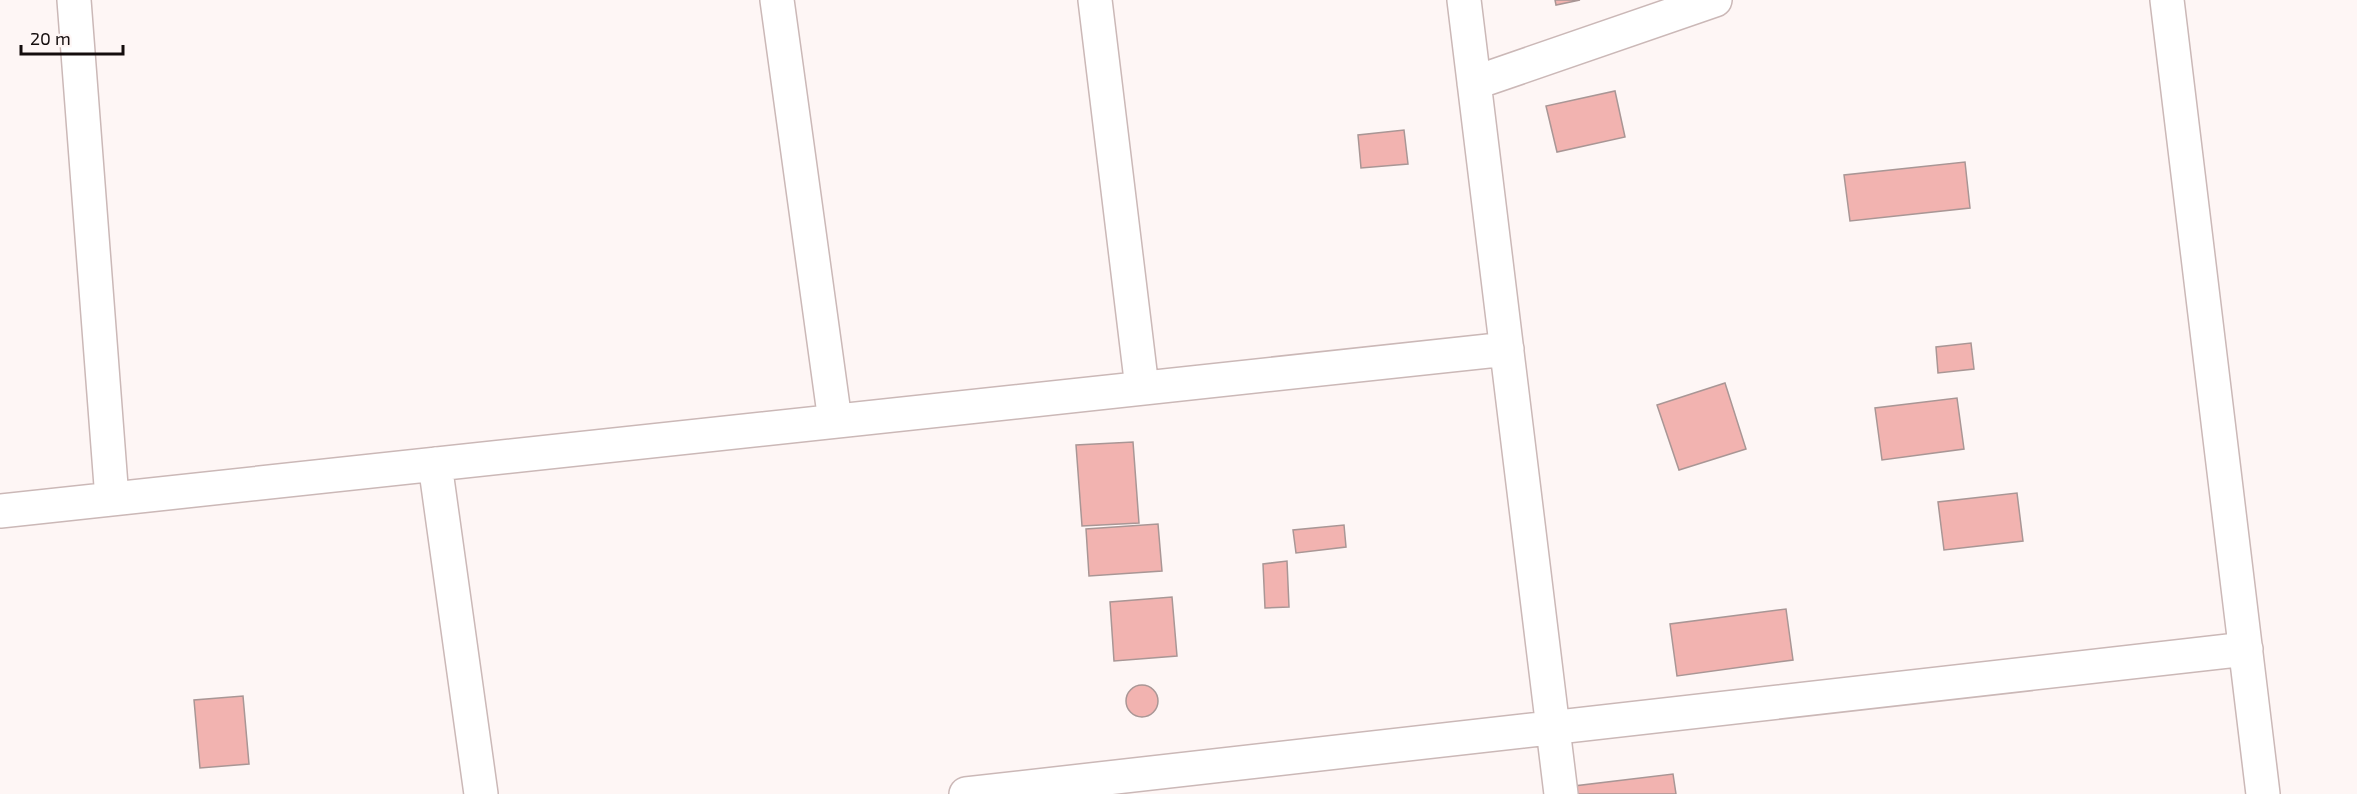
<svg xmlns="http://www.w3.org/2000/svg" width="2357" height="794" font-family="'Exo 2',sans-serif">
<rect width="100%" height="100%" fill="#fef6f5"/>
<path fill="#f2b3b0" stroke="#a99695" stroke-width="1.5" d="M1555 0H1580L1556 5Z
M1615 91 1625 137 1557 152 1546 106Z
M1404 130 1408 164 1361 168 1358 135Z
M1965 162 1970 208 1850 221 1844 175Z
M1971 343 1974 369 1938 373 1936 347Z
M1725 383 1746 449 1679 470 1657 405Z
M1957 398 1964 449 1882 460 1875 408Z
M1133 442 1139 523 1082 526 1076 445Z
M2017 493 2023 541 1944 550 1938 502Z
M1158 524 1162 571 1089 576 1086 529Z
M1344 525 1346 547 1296 553 1293 530Z
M1287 561 1289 607 1265 608 1263 564Z
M1172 597 1177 656 1114 661 1110 602Z
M1786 609 1793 660 1677 676 1670 624Z
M1126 701a16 16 0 1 1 32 0a16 16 0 1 1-32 0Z
M243 696 249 764 200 768 194 700Z
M1673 774 1676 794H1575L1574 786Z"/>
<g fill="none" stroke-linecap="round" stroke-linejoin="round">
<defs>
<path id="street" d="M74 0 112 499
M777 0 835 421
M1095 0 1142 388
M1464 0 1561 794
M2167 0 2263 794
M1474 83 1715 0
M435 464 481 794
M0 511 1507 349
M966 794 2246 649"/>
</defs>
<use href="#street" stroke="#cbb8b7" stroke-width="36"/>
<use href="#street" stroke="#fff" stroke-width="33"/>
</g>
<path d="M21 45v9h102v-9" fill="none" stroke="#140d0d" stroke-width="3"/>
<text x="30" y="45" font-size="18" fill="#140d0d" stroke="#fef6f5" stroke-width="4.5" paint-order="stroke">20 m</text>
</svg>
